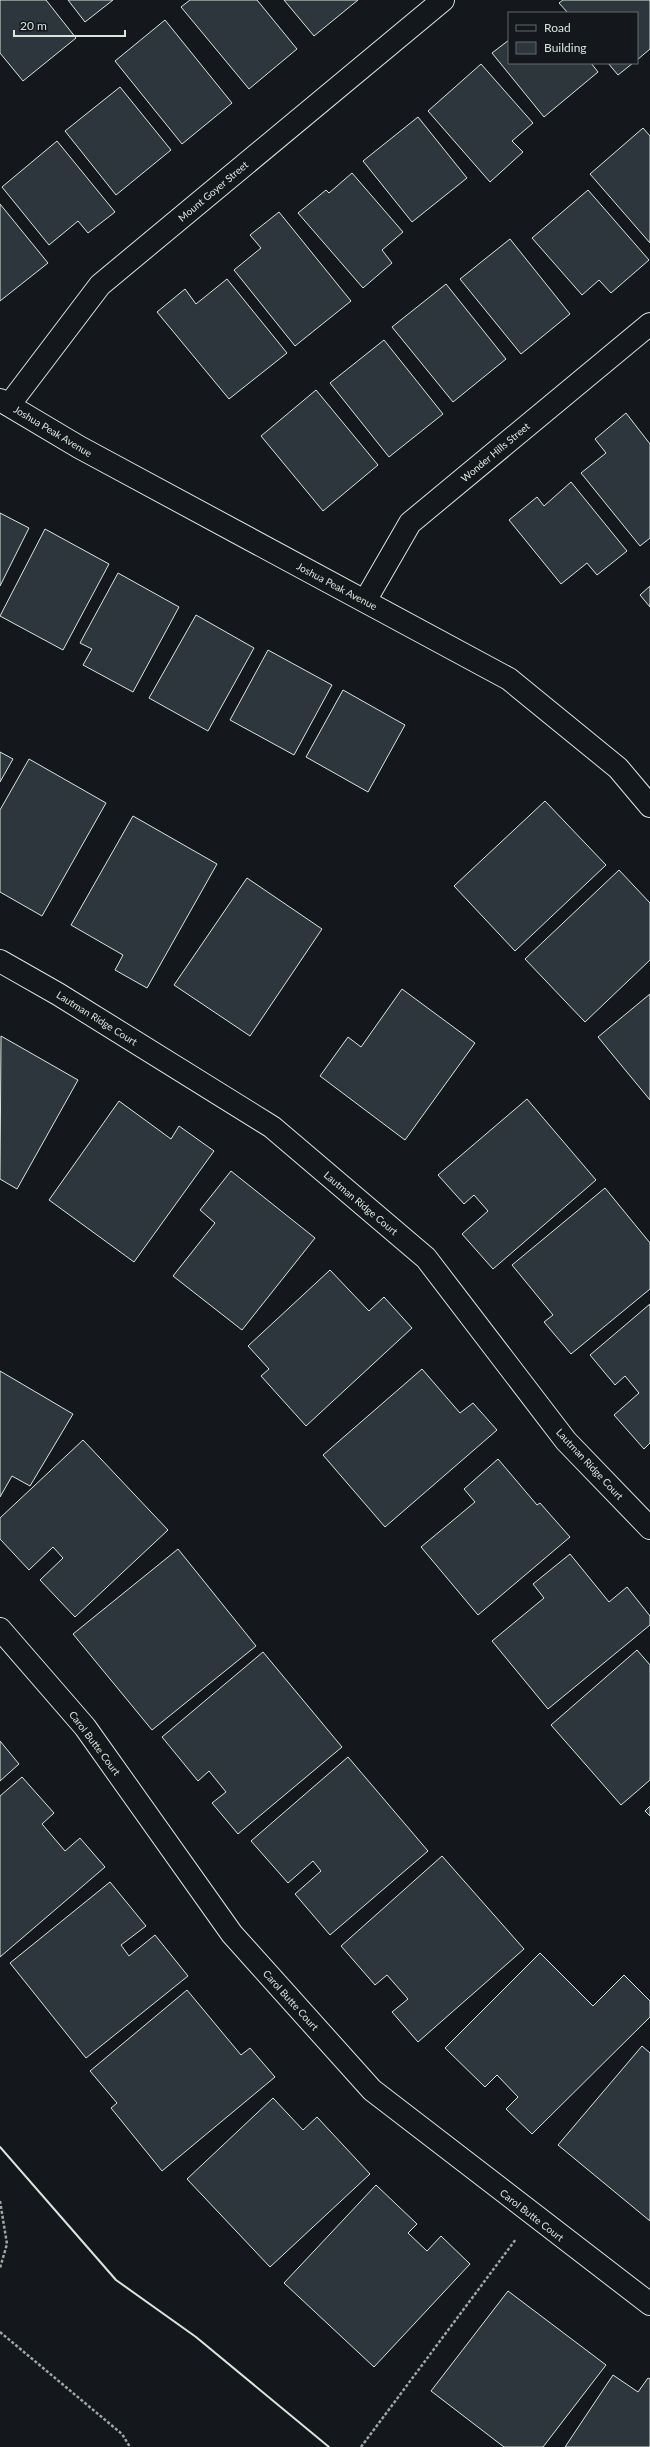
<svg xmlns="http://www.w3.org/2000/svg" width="650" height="2447" font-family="Lato,sans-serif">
<rect width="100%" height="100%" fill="#14181c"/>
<path fill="#2c363c" stroke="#d8e6dc" d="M0 0H46L76 38 23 81 0 53Z
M68 0H113L85 22Z
M190 0H257L297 49 249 89 181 7Z
M284 0H358L314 36Z
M563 0H650V49L637 60V13H568L559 3Z
M165 20 232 103 182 144 115 61Z
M509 40V63H591L598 72 544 117 492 53Z
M608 63H633L618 75Z
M481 64 533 123 512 141 523 152 490 182 428 111Z
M120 87 171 150 116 195 65 131Z
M418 117 467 178 412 222 363 161Z
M643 128 650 136V243L590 174Z
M57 141 115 212 88 233 78 221 49 245 2 187Z
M352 173 403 232 382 250 392 263 363 288 298 213 326 190 329 193Z
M588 190 649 260 611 293 599 280 582 295 532 238Z
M0 204 48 263 0 301Z
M279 212 351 301 295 346 234 270 261 248 250 235Z
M510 239 570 314 521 354 460 279Z
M227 279 287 353 229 399 157 312 185 289 196 304Z
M446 284 506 359 453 402 392 327Z
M384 340 443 414 389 457 330 383Z
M316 390 378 465 323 511 261 436Z
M626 413 650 444V538L640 546 581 473 606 453 595 439Z
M571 482 627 551 597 575 587 563 561 584 509 520 537 497 544 506Z
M0 513 29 528 0 586Z
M45 529 109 564 63 650 0 616Z
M118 573 179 607 133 692 83 665 92 649 80 643Z
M650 586V607L640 595Z
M196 615 254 648 208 731 149 698Z
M268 650 332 685 294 755 230 720Z
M343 690 405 725 368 792 306 757Z
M0 752 13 759 0 782Z
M29 759 106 803 42 916 0 892V810Z
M545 801 606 865 515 951 454 886Z
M133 816 217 864 147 988 115 970 123 955 71 925Z
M619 870 650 903V960L585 1022 525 959Z
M247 878 322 929 250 1036 174 985Z
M402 989 475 1043 405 1140 320 1076 348 1037 361 1047Z
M650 994V1100L598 1037Z
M1 1036 78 1080 17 1189 0 1179Z
M527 1099 596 1180 493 1269 462 1234 488 1211 474 1195 464 1204 438 1175Z
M119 1101 171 1139 179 1126 214 1151 134 1262 49 1200Z
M231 1171 315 1238 242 1330 173 1276 215 1223 200 1210Z
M605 1188 650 1243V1289L571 1354 544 1322 553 1315 512 1265Z
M330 1270 369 1311 384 1297 412 1328 306 1426 261 1376 269 1369 248 1346Z
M650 1304V1443L644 1449 614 1415 639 1393 625 1376 615 1385 590 1355Z
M422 1369 460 1413 473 1403 497 1430 385 1527 323 1455Z
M0 1371 73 1414 30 1486 12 1476 0 1497Z
M83 1440 168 1530 75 1617 40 1580 63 1558 53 1547 29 1570 0 1539V1518Z
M498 1459 537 1505 540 1503 570 1537 478 1615 421 1547 475 1502 464 1489Z
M178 1549 256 1646 152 1730 73 1634Z
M570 1554 609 1602 627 1587 650 1616V1625L548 1709 492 1641 544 1598 533 1584Z
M637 1650 650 1665V1780L621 1805 551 1725Z
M263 1652 342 1747 238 1834 212 1803 226 1792 209 1771 198 1781 162 1737Z
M0 1741 19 1764 0 1781Z
M348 1757 428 1851 330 1935 295 1894 321 1871 313 1861 288 1883 251 1841Z
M22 1777 54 1813 42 1824 65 1851 80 1838 105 1867 0 1957V1796Z
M650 1806V1816L645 1811Z
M442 1856 524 1949 418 2042 392 2012 408 1999 387 1975 375 1985 341 1946Z
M110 1882 146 1926 121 1945 129 1956 155 1935 188 1976 86 2058 10 1963Z
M540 1953 593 2006 624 1975 650 2001V2017L532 2134 506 2109 518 2097 497 2075 485 2087 445 2048Z
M187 1990 241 2055 250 2048 275 2077 162 2171 111 2108 117 2103 90 2071Z
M642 2046 650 2053V2221L558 2145Z
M273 2098 303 2130 317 2117 370 2174 270 2267 187 2179Z
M376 2185 417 2224 408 2233 427 2251 441 2236 470 2264 374 2367 284 2283Z
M508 2291 606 2365 543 2447H504L431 2391Z
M613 2375 638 2392 648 2378 650 2379V2447H565Z"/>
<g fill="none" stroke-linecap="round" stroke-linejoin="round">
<defs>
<path id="minor" d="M0 400 79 447 509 679 618 768 650 806
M9 405 100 285 443 0
M365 601 410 523 650 324
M0 961 58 994 272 1127 426 1258 566 1441 650 1528
M0 1629 85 1727 232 1934 372 2090 650 2304"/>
</defs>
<use href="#minor" stroke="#d8e6dc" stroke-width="24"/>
<path stroke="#9da8a2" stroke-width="2.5" stroke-dasharray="3 2" stroke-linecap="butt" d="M0 2201 7 2244 0 2268
M0 2332 122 2434 130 2447
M361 2447 516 2239"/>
<use href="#minor" stroke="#14181c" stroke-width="22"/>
<path stroke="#d8e6dc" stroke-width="2" d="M0 2147 116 2280 196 2337 329 2447"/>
</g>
<g text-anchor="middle" stroke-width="3" stroke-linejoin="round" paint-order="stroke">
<g font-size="10" fill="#d8e6dc" stroke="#14181c">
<text transform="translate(213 191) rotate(-40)" y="4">Mount Goyer Street</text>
<text transform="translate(53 431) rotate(31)" y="4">Joshua Peak Avenue</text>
<text transform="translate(495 452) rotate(-40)" y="4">Wonder Hills Street</text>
<text transform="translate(337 586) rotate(28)" y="4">Joshua Peak Avenue</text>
<text transform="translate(97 1018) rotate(32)" y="4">Lautman Ridge Court</text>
<text transform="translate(361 1203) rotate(40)" y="4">Lautman Ridge Court</text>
<text transform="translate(590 1464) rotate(47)" y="4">Lautman Ridge Court</text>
<text transform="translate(95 1743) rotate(53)" y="4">Carol Butte Court</text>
<text transform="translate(291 2000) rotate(48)" y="4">Carol Butte Court</text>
<text transform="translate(532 2215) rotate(38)" y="4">Carol Butte Court</text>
</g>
</g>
<rect x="508" y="12" width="130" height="52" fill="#14181c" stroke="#626a69"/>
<rect x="516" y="25" width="20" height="6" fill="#14181c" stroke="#626a69"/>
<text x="544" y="32" font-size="12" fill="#d8e6dc">Road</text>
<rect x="516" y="42" width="20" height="12" fill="#2c363c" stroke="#626a69"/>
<text x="544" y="52" font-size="12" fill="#d8e6dc">Building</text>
<path d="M14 30v6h111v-6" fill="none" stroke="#d8e6dc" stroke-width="2"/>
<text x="20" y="30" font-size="12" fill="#d8e6dc" stroke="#14181c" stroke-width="3" paint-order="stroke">20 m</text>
</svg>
